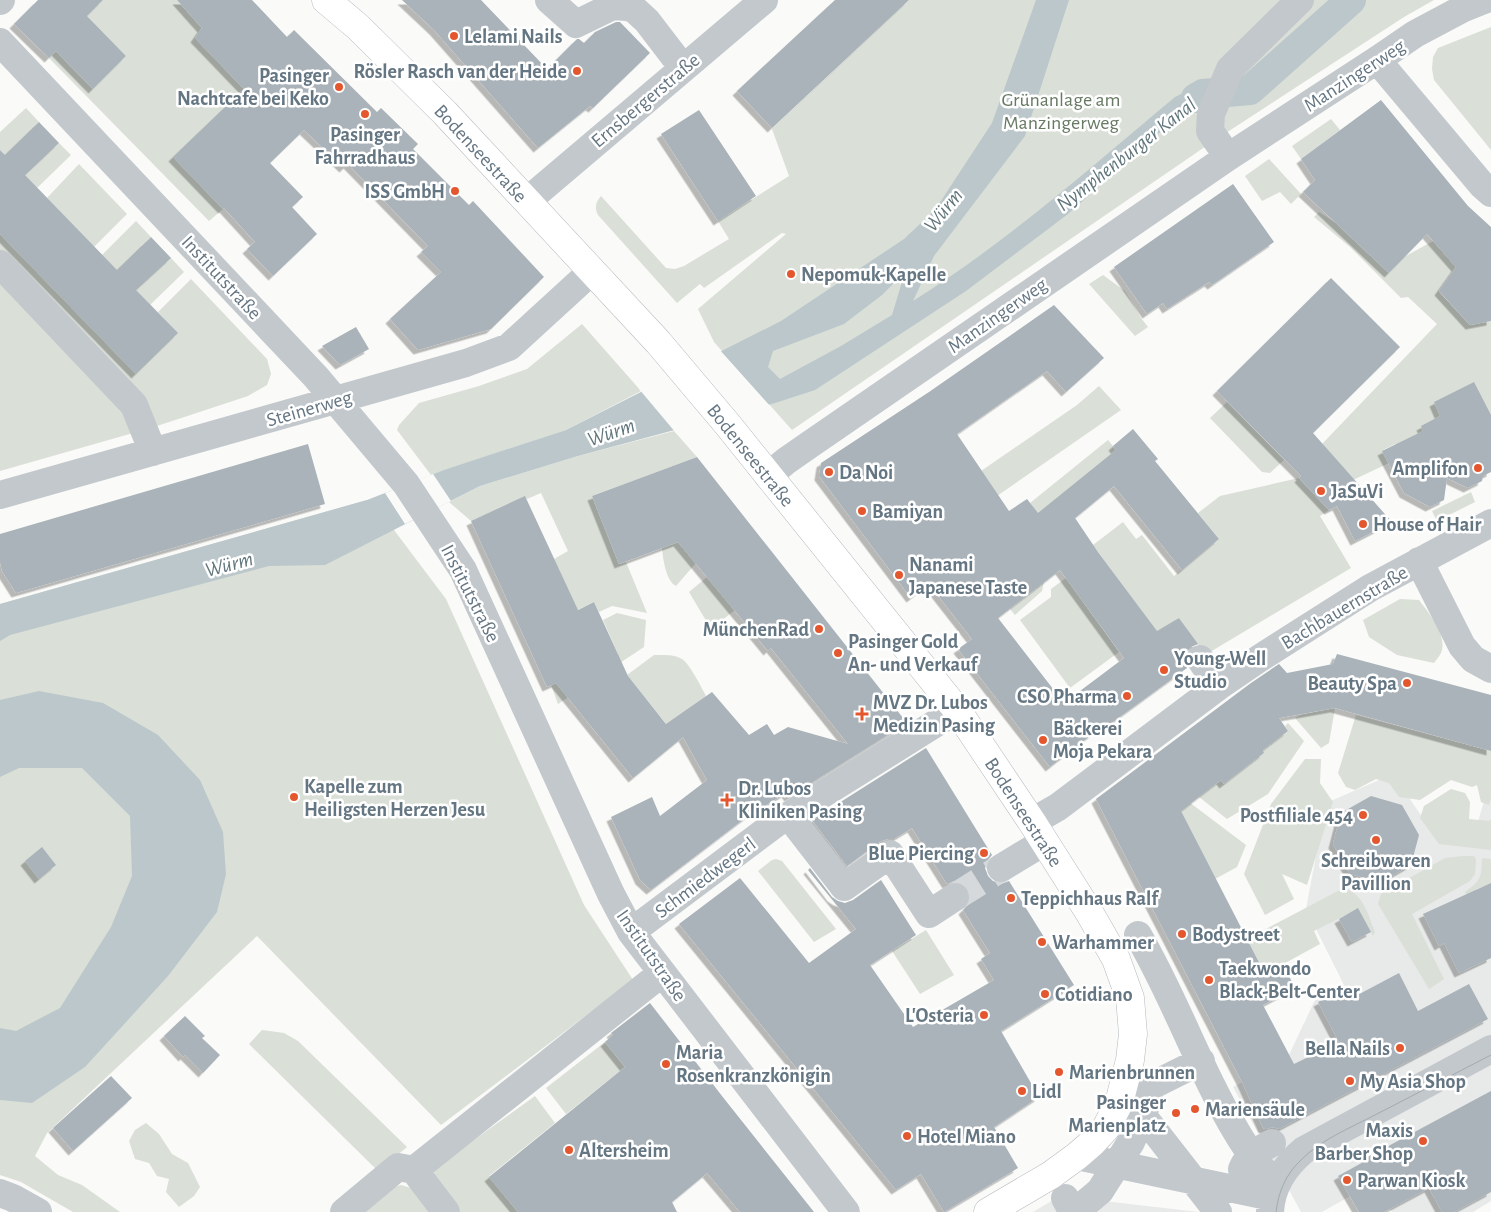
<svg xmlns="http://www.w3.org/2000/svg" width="1491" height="1212" font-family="'Alegreya Sans',sans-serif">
<defs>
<filter id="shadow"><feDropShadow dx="-4.5" dy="4.5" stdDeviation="0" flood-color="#0004"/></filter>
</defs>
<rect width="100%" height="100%" fill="#fafaf8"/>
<path fill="#e8e9e9" d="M1393 774 1437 839 1472 842 1491 777V1201L1473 1212H1392L1373 1183 1322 1212H1301L1233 1087 1287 1059 1315 1000 1344 985 1306 909 1326 803Z
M1060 1196 1199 1212H1033Z"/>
<path fill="#dadfd7" d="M103 0H177L202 28 196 38 244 89 223 209 209 221 49 58 56 51 93 89 126 56 87 16Z
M909 0H1434L1404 17 1212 142 792 430 714 342 698 309 786 234 782 233 704 288 700 284 677 303 598 215C594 207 596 202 601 196L666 268 675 269 684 266 729 239 718 221 789 176 772 129Z
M1491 27V150L1434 80 1432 69 1433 57 1438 48Z
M26 108 39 122 48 153 59 143 71 155 37 188 0 150V132Z
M1331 119 1340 130 1301 159 1292 146Z
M1269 159 1301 194 1291 204 1280 192 1262 201 1245 176Z
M79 164 127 214 94 247 47 198Z
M1319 212 1336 223 1389 273 1404 257 1433 241 1457 266 1439 292 1470 325 1491 321V415L1441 416 1425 435 1398 449 1395 444 1383 450 1389 463 1353 480 1322 444 1437 324 1408 297 1401 298 1350 247 1314 217Z
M136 221 151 237 141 246 171 258 184 272 150 305 102 255Z
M0 234 177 333 158 312 191 279 267 359 271 374 267 385 248 396 154 427 0 471Z
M1103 275 1125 291 1141 318 1148 327 1135 336 1089 284Z
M582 324 641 391 566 430 431 475 397 430 399 425 419 403 479 386 527 369Z
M1099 386 1121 410 997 496 981 471 1077 405Z
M1227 402 1284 460 1270 473 1262 472 1210 418Z
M674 431 697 457 592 496 619 564 626 562 647 613 612 606 599 612 594 602 577 610 554 559 568 551 541 493 527 499 525 497 471 521 449 502 480 486 578 456Z
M1108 440 1137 476 1116 459 1053 536 1030 503Z
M1299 478 1329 510 1320 516 1351 568 1205 655 1179 618 1158 633 1093 545 1044 582 1042 591 1015 615 1010 609 1034 590 1037 570 1083 533 1093 545 1123 522 1136 539 1142 535 1174 576 1219 539 1198 513 1220 496Z
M1471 492 1475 502 1437 521 1432 511Z
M367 500 394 530 446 599 584 905 633 980 441 1125 257 936 47 1133 35 1156 58 1175 82 1185 120 1212H73L21 1182 0 1175V604Z
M678 542 696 563 676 586C666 581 663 559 662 548Z
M707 577 735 610 711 629 689 592Z
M1066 578 1119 652 1070 688 1020 620 1051 597V589Z
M1400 599 1419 600C1429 613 1448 636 1441 653 1439 657 1436 660 1434 663L1397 655 1369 637 1363 620Z
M617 613 646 620 644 647 558 704 551 685 618 654 603 620Z
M654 655C662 655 675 654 682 659 689 663 702 688 706 696L672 731 627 675Z
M1335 708 1329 743 1321 748 1295 718 1300 715Z
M1356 715 1491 751V799L1489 805 1481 802 1477 785 1472 787 1451 780 1420 800 1399 797 1389 783 1376 779 1355 790 1346 787 1338 773Z
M1288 723 1304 741 1268 794 1227 819 1199 797 1221 780 1224 784 1264 753 1263 750 1288 731 1285 726Z
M1305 759H1321L1320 783 1333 802 1307 885 1282 874 1294 899 1265 915 1244 874 1271 804Z
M1451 789 1465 793 1470 802 1469 819 1489 821 1491 819V850L1439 844 1420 818 1424 806Z
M1185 799 1246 845 1237 867 1215 879 1177 805Z
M1463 856H1474L1476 859 1475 874 1470 881 1412 914 1444 979 1429 989 1378 904 1381 894 1445 858Z
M1482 858 1491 859V887L1487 885 1476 889V903L1471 906 1465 892C1482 880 1481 877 1482 858Z
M776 859 782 861 836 929 814 942 758 871 772 860Z
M1349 890C1364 897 1369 917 1375 932L1373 936 1358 909 1314 931 1320 944 1265 974 1247 939 1338 891Z
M926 930 954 975 920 994 892 951Z
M262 1030 284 1033 298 1041 407 1147 378 1171 249 1044Z
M605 1042 625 1067 566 1114 546 1088Z
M535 1096 555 1123 489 1176 518 1212H458L428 1173Z
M146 1123 159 1134 172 1154 188 1163 200 1187 194 1196 179 1207 166 1192 169 1179 157 1176 149 1163 135 1159 129 1141 135 1130Z
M401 1185 425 1192 440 1212H357L382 1190Z"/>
<path fill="#bbc7cb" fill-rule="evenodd" d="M1036 0H1069L1025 136 934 256 913 301C1007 242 1090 168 1175 97L1189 90 1206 86 1201 104 1187 108 1068 214 966 291 815 390 775 403 578 456 480 486 325 565 269 566 10 635 0 641V604L367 500 444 470 566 430 781 321 904 239 935 210 992 123ZM905 272 892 315 841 346 780 379 768 367 773 351 844 324 882 295Z
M39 691 103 703 158 735 200 780 223 832 226 874 217 912 168 976 85 1067 32 1103 0 1100V1028L16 1031 60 1008 111 927 132 876 130 816 82 768H19L0 777V700Z"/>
<path fill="#fafaf8" d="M719 349 771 407 676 433 639 389Z
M433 474 451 501 405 524 385 493Z"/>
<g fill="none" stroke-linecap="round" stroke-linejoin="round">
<path stroke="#bbc7cb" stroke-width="30" d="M1196 98 1203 94 1250 90 1351 0"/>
</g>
<path fill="#aab3b9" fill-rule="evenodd" filter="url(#shadow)" d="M38 0H103L87 16 126 56 93 89 56 51 49 58 14 24Z
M177 0H252L287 37 294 30 377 112 381 108 418 144 413 149 469 205 473 201 544 277 491 329 418 350 390 319 441 272 421 252 428 246 348 164 344 168 304 130 270 163 303 197 292 207 317 234 273 276 247 249 255 242 224 208 223 209 173 157 244 89 195 38 202 28Z
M402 0H481L547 69 577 39H579L584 43 595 32 616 22H620L650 53 593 108 590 106 538 148 434 30Z
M835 0H909L772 128 737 91Z
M1381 100 1468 206 1491 227V321L1470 325 1439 291 1456 267 1427 234 1389 273 1303 192 1315 180 1301 159Z
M699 110 756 196 718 221 661 134Z
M39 122 59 143 25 175 117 270 151 237 171 258 136 290 178 333 136 374 0 234V150L5 155Z
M1233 184 1274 242 1212 285 1209 282 1167 309 1163 303 1147 314 1114 267Z
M1331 278 1400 347 1313 433 1392 522 1355 541 1337 506 1329 510 1299 478 1301 476 1217 391Z
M1054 305 1104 358 1066 392 1047 371 957 434 1009 511 1027 499 1038 513 1116 450 1113 446 1133 429 1158 459 1155 461 1219 539 1182 570 1114 486 1075 518 1098 552 1157 631 1179 618 1198 644 1191 647 1186 653 1185 661 1187 668 1106 727 1104 725 1050 767 958 649 972 639 929 584 911 598 819 476 821 463 929 392ZM1060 570 1124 658 1064 703 998 618Z
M356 327 369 349 340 365 322 346Z
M1474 382 1491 415V472L1483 476 1482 481 1468 488 1447 478 1444 500 1430 507 1404 493 1382 451 1423 431 1421 426 1440 416 1434 402Z
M308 444 325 504 16 593 2 571 0 562V534Z
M697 457 907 723 789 797 786 793 748 816 651 890 640 880 611 817 652 797 660 816 707 780 683 737 633 778 556 683 547 687 471 521 525 496 578 610 594 602 628 676 666 724 712 692 749 735 767 724 774 735 788 727 848 744 771 648 768 651 678 542 619 564 592 496Z
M1337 654 1491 695V751L1335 708 1279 718 1288 731 1263 750 1264 753 1224 784 1221 780 1181 811 1265 974 1283 964 1295 988 1263 1005 1294 1064 1339 1042 1318 1002 1344 989 1350 999 1399 973 1418 1011 1469 984 1488 1019 1279 1129 1273 1127 1266 1129 1263 1128 1242 1082 1096 799 1251 683 1279 664 1287 673 1333 664Z
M926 748 992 855 988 860 985 868 988 876 993 881 1001 884 1009 881 1074 985 1001 1031 1039 1097 994 1127 1018 1168 944 1212 921 1174 896 1190 679 924 740 878 809 963 856 929 808 870 810 868 832 897 838 901 845 903 853 900 881 880 916 935 870 965 913 1027 994 980 981 959 990 953 963 910 969 904 971 896 968 889 962 883 954 881 947 884 912 828 894 839H888L881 841 847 866 812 820Z
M1371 796 1402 805 1419 835 1411 865 1381 882 1350 874 1333 844 1341 813Z
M42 847 56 865 39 879 25 861Z
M1491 883V958L1459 973 1444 943 1439 946 1423 914Z
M1358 908 1371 932 1352 942 1339 919Z
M650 1003 722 1096 814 1212H740L707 1173 672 1202 677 1212H518L489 1177 625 1067 605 1042 613 1035 611 1033Z
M185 1016 205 1036 202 1038 220 1055 203 1073 185 1055 183 1057 164 1036Z
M111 1076 132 1098 73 1151 53 1128Z
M1491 1091V1192L1454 1212H1442L1429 1188 1384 1212H1359L1338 1176 1367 1160 1366 1158Z"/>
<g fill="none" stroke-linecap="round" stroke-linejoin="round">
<path stroke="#d5d9db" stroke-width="28" stroke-dasharray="28 14" stroke-linecap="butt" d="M955 897 1001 868"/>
<defs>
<path id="major" d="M326 0 358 27 445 113 658 342 728 425 957 710 1032 822 1089 912 1116 959 1130 998 1133 1034 1130 1060 1119 1103 1106 1128 1092 1143 1077 1156 1051 1175 988 1212"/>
</defs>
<use href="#major" stroke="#b5babe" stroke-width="29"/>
<path stroke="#c3c8cc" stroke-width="28" d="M549 0 576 24 613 6 627 7 634 9 647 21 683 68
M0 1 1 0
M0 42 316 377 406 484 463 570 611 894 631 932 846 1212
M1377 60 1482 185 1491 193
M1228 157 1210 131 1211 114 1230 69 1300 0
M527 201 764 0
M0 264 134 405 153 452
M768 476 786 461 809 445 1228 157 1377 60 1415 34 1464 8 1484 0
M0 495 466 363 509 347 592 271
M1419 561 1462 646 1473 659 1491 669
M1200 659 1219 686
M789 816 844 887 890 854 929 914 955 897
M1032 822 1058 807 1219 686 1260 658 1370 588 1491 523
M1001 868 1044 842
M631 932 775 824 957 710
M1138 935C1176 1000 1200 1072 1239 1136 1246 1148 1255 1159 1263 1170
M1141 1083 1151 1086 1201 1061
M1151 1086 1143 1116 1218 1212
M1077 1156 1272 1197
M1242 1169C1249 1153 1258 1151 1272 1143
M414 1170 662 973
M0 1193 13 1198 38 1212
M1065 1198 1072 1211 1087 1202 1100 1191 1131 1142 1143 1116
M344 1212 398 1167 414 1170 446 1212
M1270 1212C1271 1187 1285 1166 1304 1150L1491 1049"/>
<use href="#major" stroke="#fff" stroke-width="28"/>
<path stroke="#a2aab0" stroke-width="1" d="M1276 1212C1278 1193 1286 1174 1300 1161 1320 1140 1350 1128 1375 1115 1414 1095 1452 1075 1491 1055"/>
</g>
<g fill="#e4572e" stroke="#fff" stroke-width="2">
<circle cx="454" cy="36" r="5"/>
<circle cx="577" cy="71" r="5"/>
<circle cx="339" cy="87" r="5"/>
<circle cx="365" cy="114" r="5"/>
<circle cx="455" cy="191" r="5"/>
<circle cx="791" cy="274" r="5"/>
<circle cx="1478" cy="468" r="5"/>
<circle cx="829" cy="472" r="5"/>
<circle cx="1321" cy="491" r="5"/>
<circle cx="862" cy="511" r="5"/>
<circle cx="1363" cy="524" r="5"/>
<circle cx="899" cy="575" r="5"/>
<circle cx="819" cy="629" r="5"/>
<circle cx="838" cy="653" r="5"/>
<circle cx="1164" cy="670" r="5"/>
<circle cx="1407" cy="683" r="5"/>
<circle cx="1127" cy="696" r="5"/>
<path d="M859.5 706.5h5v5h5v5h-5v5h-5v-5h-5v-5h5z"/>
<circle cx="1043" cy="740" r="5"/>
<circle cx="294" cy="797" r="5"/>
<path d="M724.5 792.5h5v5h5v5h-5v5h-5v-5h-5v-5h5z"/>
<circle cx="1363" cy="815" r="5"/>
<circle cx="1376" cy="840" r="5"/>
<circle cx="984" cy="853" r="5"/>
<circle cx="1011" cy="898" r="5"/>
<circle cx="1182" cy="934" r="5"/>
<circle cx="1042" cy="942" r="5"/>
<circle cx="1209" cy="980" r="5"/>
<circle cx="1045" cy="994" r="5"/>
<circle cx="984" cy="1015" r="5"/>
<circle cx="1400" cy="1048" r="5"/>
<circle cx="666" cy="1064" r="5"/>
<circle cx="1059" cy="1072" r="5"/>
<circle cx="1350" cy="1081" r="5"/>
<circle cx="1022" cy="1091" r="5"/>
<circle cx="1195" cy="1109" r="5"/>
<circle cx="1176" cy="1113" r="5"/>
<circle cx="907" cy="1136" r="5"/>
<circle cx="1423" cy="1141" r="5"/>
<circle cx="569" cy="1150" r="5"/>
<circle cx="1347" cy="1180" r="5"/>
</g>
<g text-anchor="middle" stroke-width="5" stroke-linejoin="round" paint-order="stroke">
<g font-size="20" font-weight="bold" fill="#657683" stroke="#fff" text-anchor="start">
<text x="464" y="43">Lelami Nails</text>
<text x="567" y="78" text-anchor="end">Rösler Rasch van der Heide</text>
<text x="329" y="82" text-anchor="end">Pasinger<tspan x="329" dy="23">Nachtcafe bei Keko</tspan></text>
<text x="365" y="141" text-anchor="middle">Pasinger<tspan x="365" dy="23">Fahrradhaus</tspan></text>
<text x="445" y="198" text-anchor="end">ISS GmbH</text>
<text x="801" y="281">Nepomuk-Kapelle</text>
<text x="1468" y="475" text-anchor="end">Amplifon</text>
<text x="839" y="479">Da Noi</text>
<text x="1331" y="498">JaSuVi</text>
<text x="872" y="518">Bamiyan</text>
<text x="1373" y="531">House of Hair</text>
<text x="909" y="571">Nanami<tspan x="909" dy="23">Japanese Taste</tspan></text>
<text x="809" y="636" text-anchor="end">MünchenRad</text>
<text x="848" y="648">Pasinger Gold<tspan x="848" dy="23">An- und Verkauf</tspan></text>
<text x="1174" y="665">Young-Well<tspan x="1174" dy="23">Studio</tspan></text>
<text x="1397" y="690" text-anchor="end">Beauty Spa</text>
<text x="1117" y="703" text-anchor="end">CSO Pharma</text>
<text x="873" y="709">MVZ Dr. Lubos<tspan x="873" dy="23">Medizin Pasing</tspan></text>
<text x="1053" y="735">Bäckerei<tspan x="1053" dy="23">Moja Pekara</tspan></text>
<text x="304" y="793">Kapelle zum<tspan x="304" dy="23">Heiligsten Herzen Jesu</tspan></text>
<text x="738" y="795">Dr. Lubos<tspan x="738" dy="23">Kliniken Pasing</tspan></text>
<text x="1353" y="822" text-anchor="end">Postfiliale 454</text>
<text x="974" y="860" text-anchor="end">Blue Piercing</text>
<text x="1376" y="867" text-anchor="middle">Schreibwaren<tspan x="1376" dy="23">Pavillion</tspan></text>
<text x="1021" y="905">Teppichhaus Ralf</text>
<text x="1192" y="941">Bodystreet</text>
<text x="1052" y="949">Warhammer</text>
<text x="1219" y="975">Taekwondo<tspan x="1219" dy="23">Black-Belt-Center</tspan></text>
<text x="1055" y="1001">Cotidiano</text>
<text x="974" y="1022" text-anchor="end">L'Osteria</text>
<text x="1390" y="1055" text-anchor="end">Bella Nails</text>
<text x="676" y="1059">Maria<tspan x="676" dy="23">Rosenkranzkönigin</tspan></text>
<text x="1069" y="1079">Marienbrunnen</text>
<text x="1360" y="1088">My Asia Shop</text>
<text x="1032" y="1098">Lidl</text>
<text x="1166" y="1109" text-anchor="end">Pasinger<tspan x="1166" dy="23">Marienplatz</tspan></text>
<text x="1205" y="1116">Mariensäule</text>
<text x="1413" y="1137" text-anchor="end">Maxis<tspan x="1413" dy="23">Barber Shop</tspan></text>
<text x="917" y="1143">Hotel Miano</text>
<text x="579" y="1157">Altersheim</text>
<text x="1357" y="1187">Parwan Kiosk</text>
</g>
<g font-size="20" fill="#657683" stroke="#fff">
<text transform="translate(1354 75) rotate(-33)" y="7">Manzingerweg</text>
<text transform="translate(645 100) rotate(-40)" y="7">Ernsbergerstraße</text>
<text transform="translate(481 153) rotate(47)" y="7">Bodenseestraße</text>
<text transform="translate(222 277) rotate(47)" y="7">Institutstraße</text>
<text transform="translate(997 315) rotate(-35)" y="7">Manzingerweg</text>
<text transform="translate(309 408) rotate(-16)" y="7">Steinerweg</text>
<text transform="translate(751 455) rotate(51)" y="7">Bodenseestraße</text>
<text transform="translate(471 593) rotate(63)" y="7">Institutstraße</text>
<text transform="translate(1344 607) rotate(-31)" y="7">Bachbauernstraße</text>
<text transform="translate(1024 812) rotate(57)" y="7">Bodenseestraße</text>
<text transform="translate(705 877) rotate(-37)" y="7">Schmiedwegerl</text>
<text transform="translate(652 955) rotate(55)" y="7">Institutstraße</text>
</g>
<g font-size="20" fill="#687a64" stroke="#fff">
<text x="1061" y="106">Grünanlage am<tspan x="1061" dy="23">Manzingerweg</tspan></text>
</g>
<g font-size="21" font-style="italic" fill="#60757c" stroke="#fff">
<text transform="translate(1126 154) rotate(-38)" y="7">Nymphenburger Kanal</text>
<text transform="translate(943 210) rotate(-51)" y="7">Würm</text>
<text transform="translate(611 432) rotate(-19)" y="7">Würm</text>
<text transform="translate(229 564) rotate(-15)" y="7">Würm</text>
</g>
</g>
</svg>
